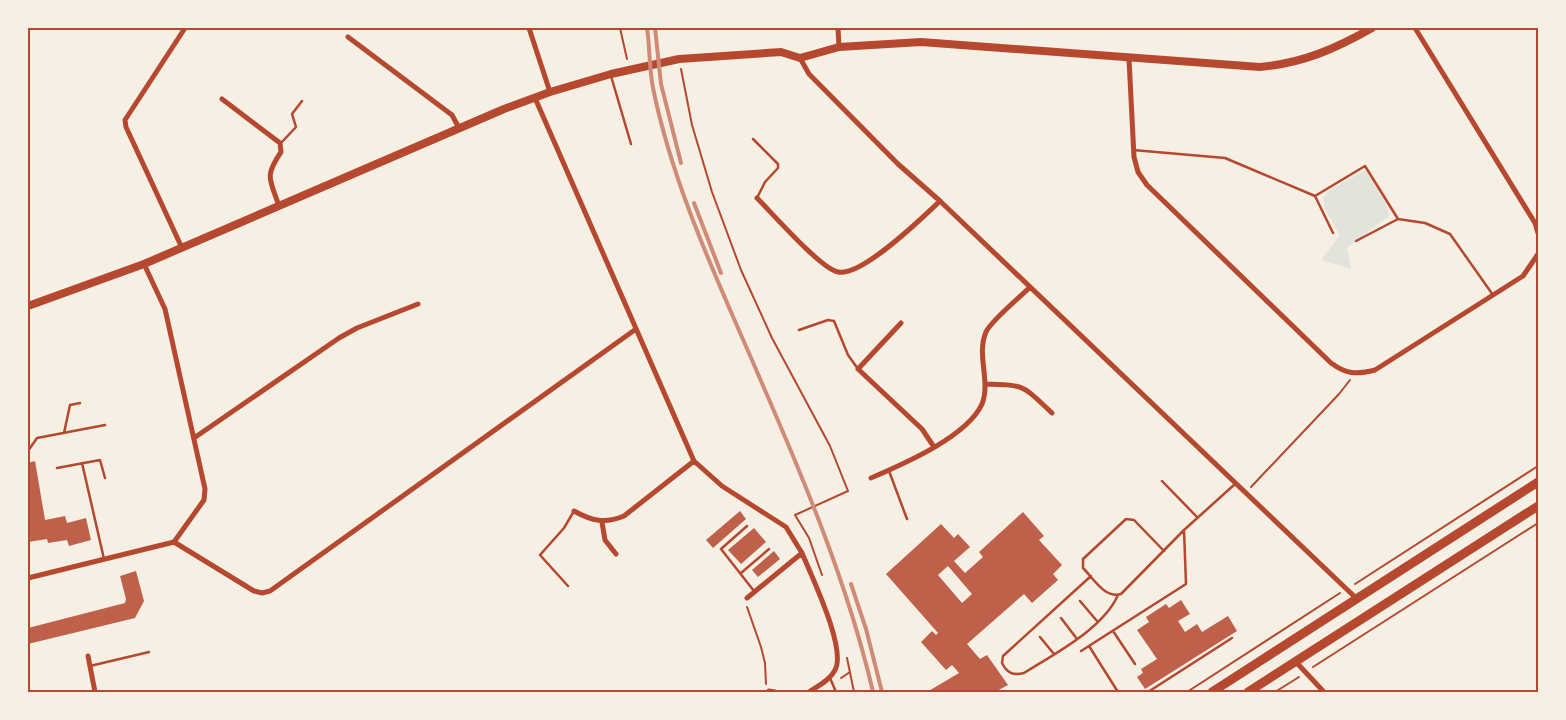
<svg xmlns="http://www.w3.org/2000/svg" width="1566" height="720" font-family="Jost,sans-serif">
<rect width="100%" height="100%" fill="#f6efe4"/>
<path fill="#e2e4dc" d="M1365 170 1387 205 1389 216 1347 248 1351 269 1321 260 1340 235 1325 209 1323 198 1327 192Z"/>
<path fill="#bf614a" fill-rule="evenodd" d="M35 461 45 520 65 516 67 523 86 518 91 540 69 546 67 540 48 543 47 539 28 542V463Z
M740 511 746 519 713 548 706 540Z
M1023 512 1044 536 1039 540 1062 565 1053 574 1058 580 1032 603 1024 594 967 644 980 659 987 655 1008 685 995 692H927L959 673 952 665 946 670 921 642 932 631 936 635 938 633 886 574 941 524 954 538 958 534 970 547 954 561 965 573 983 557 979 552ZM948 566 972 594 962 603 938 575Z
M754 528 766 542 741 564 728 550Z
M774 551 780 559 758 577 752 570Z
M136 571 144 601 135 618 28 644V628L125 603 126 599 120 576Z
M1181 600 1190 614 1178 621 1185 632 1197 624 1202 632 1228 616 1237 631 1145 689 1137 677 1143 673 1141 669 1157 659 1137 630 1149 622 1146 617 1166 604 1169 608Z"/>
<g fill="none" stroke-linecap="round" stroke-linejoin="round">
<path stroke="#b5482f" stroke-width="2" d="M620 28 627 59
M681 69 692 125 712 192 741 270 772 338 830 446 848 491 795 515 809 538 822 575
M1251 487 1339 394 1350 380
M1355 584 1538 466
M747 607 761 647 765 663 766 684
M847 658 854 692
M1313 667 1538 523
M841 678 850 672
M1187 692 1340 593
M1275 692 1299 677"/>
<path stroke="#b5482f" stroke-width="2.5" d="M611 76 631 144
M753 139 778 164V168L765 182 757 198
M281 143 296 127 292 114 302 101
M1133 150 1225 158 1315 196 1365 166 1398 219 1425 223 1450 234 1493 295
M1315 196 1333 233
M1356 241 1398 219
M799 330 828 320 834 321 848 355 858 369
M64 433 70 405 80 403
M28 451 37 438 105 425
M82 463 104 559
M57 468 100 460 105 478
M889 471 907 519
M1162 481 1197 517
M747 526 721 549 754 591
M1164 551 1134 520 1126 519 1083 559V568C1093 578 1105 599 1121 594L1184 530
M741 573 769 549
M1091 576 1003 656 1002 663C1007 673 1013 676 1024 673 1054 654 1103 629 1118 595
M568 586 540 555 564 528 574 511
M1080 601 1097 621
M1061 618 1077 639
M1113 631 1135 664
M1040 637 1054 654
M1089 646 1118 692
M1081 651 1186 584 1184 530 1235 484
M90 666 149 652
M830 678 836 692
M1148 692 1232 638"/>
<path stroke="#b5482f" stroke-width="5" d="M529 28 550 92
M838 28 839 47
M1415 28 1535 223 1538 233
M348 37 452 115 459 128
M800 58 809 74 898 164 940 201 1357 599
M1129 59 1134 157 1138 172 1147 185 1331 363C1346 374 1356 375 1375 370L1523 276 1538 254
M535 98 694 461 722 486 786 527 802 553
M222 99 280 143 281 152C264 177 270 179 279 206
M757 198C772 213 821 269 838 272 862 277 923 217 940 201
M182 248 126 127 125 120 185 28
M901 323 858 369 922 429 934 447
M985 384C1026 385 1022 385 1052 413
M194 438 339 338 357 328 418 304
M871 478C903 464 967 437 982 404 991 381 976 355 986 332 991 321 1019 298 1029 288
M574 511C592 521 605 524 624 516L694 461
M602 522 605 540 616 554
M174 542 254 591 262 593 270 591 636 329
M28 578 174 542 204 500 205 489 165 309 144 264
M747 598 802 553C811 575 847 649 835 670 830 680 818 686 809 692
M88 656 95 692
M1295 661 1324 692
M769 691 775 692"/>
<path stroke="#b5482f" stroke-width="8" d="M28 306 144 264 504 109 550 92 611 74 679 59 781 52 800 58 839 47 921 42 1260 67C1303 63 1335 49 1372 28"/>
<path stroke="#b5482f" stroke-width="9" d="M1212 692 1538 482
M1248 692 1538 506"/>
<path stroke="#cf8b77" stroke-width="4" d="M647 28C650 47 649 68 653 88 674 191 720 285 761 381 805 482 848 585 873 692
M655 28 661 84 681 163
M694 203 721 273
M851 584 866 629 882 692"/>
</g>
<rect width="1566" height="720" fill="none" stroke="#f6efe4" stroke-width="58"/>
<rect x="29" y="29" width="1508" height="662" fill="none" stroke="#b5482f" stroke-width="2"/>
</svg>
